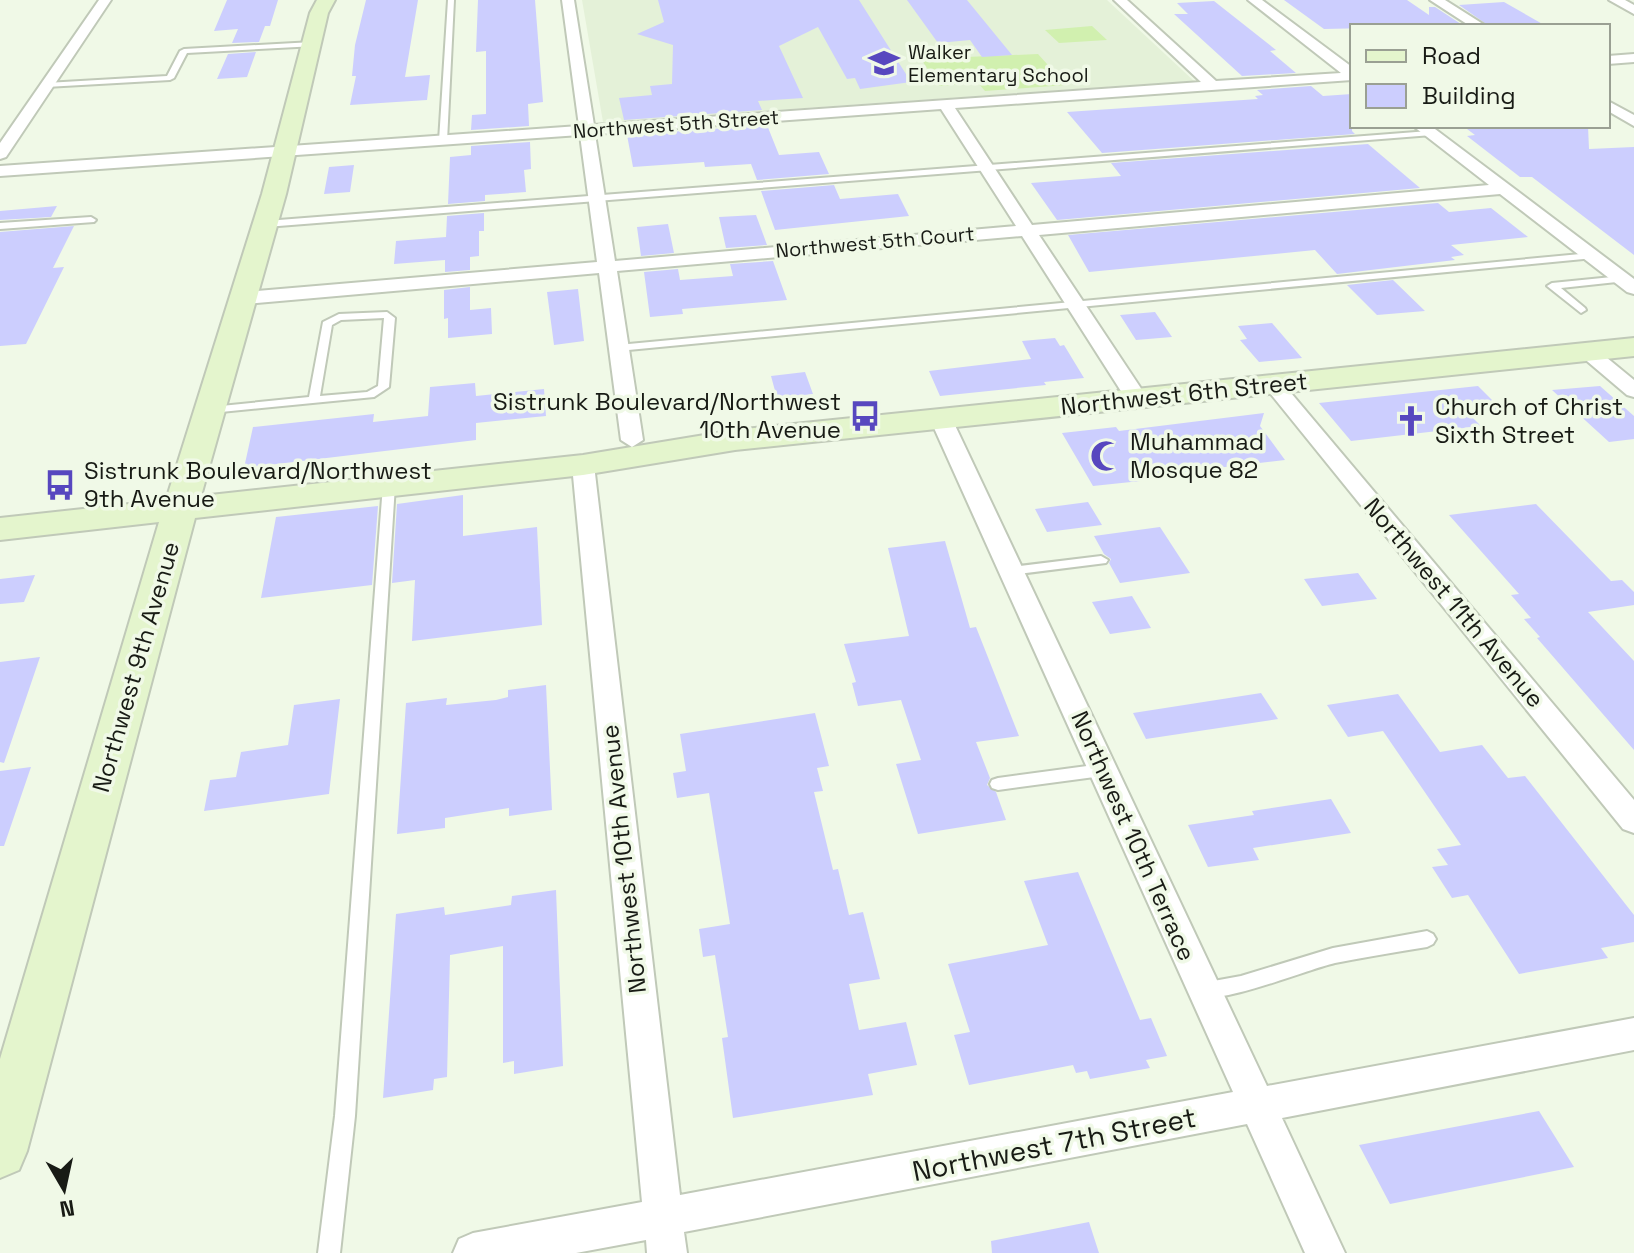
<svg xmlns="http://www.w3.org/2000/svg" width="1634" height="1253" font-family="'Space Grotesk',sans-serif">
<rect width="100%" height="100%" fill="#f0f9e7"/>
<path fill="#e4f1d8" d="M582 0H1107L1194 81 603 122Z"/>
<path fill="#d1f0af" d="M1092 26 1107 40 1059 43 1045 30Z
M1038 54 1066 85 985 91 978 83 939 86 921 59Z"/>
<path fill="#cccefe" d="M227 0H278L270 26H265L259 42 232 43 238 29 214 31Z
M366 0H418L405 77 430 75 427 100 350 105 356 76H352L355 45Z
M478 0H535L543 102 528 104 529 126 471 130 472 115 486 114V51L476 52Z
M658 0H859L911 82 860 89 855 78 847 79 818 27 779 46 803 98 758 101 762 110 624 120 619 98 652 95 650 86 672 84 673 45 637 34 664 22Z
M907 0H967L1012 55 982 57 970 40 938 43Z
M1284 0H1407L1429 15V7H1435L1464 26 1324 29Z
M1214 1 1276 50 1270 51 1296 73 1242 76 1174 14H1188L1177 3Z
M1504 2 1546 26H1489L1459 5Z
M256 52 247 77 217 79 228 54Z
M1311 86 1323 96 1352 94V131L1355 134 1102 153 1067 112 1258 99 1255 96 1263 95 1257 90Z
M767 125 779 155 819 152 829 174 757 180 751 164 705 167 704 162 633 167 627 135Z
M1463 126H1588L1589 149 1634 147V255L1532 177H1520L1467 136 1475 135Z
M530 142 531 169 524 170 526 192 485 195V201L448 204 450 157 471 155V146Z
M1368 144 1420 188 1057 220 1031 183 1121 176 1111 163Z
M354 165 350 192 324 194 329 167Z
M834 185 840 199 898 194 909 216 775 230 761 191Z
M1438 203 1449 212 1491 208 1528 237 1451 245 1464 255 1451 257 1455 260 1337 274 1315 250 1089 272 1068 235Z
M57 206 51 217 0 220V211Z
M484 213V231H479V256L470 257V270L445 272V260L394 264 396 241 446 237 447 216Z
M756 215 767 245 726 248 719 217Z
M668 224 674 253 641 256 637 227Z
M74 226 53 268 64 267 26 344 0 346V232Z
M773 261 787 300 682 309 683 314 650 317 644 272 678 269 680 280 733 276 730 264Z
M1393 280 1425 311 1377 315 1347 285Z
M470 287V310L491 308 492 334 448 338V318L444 319V290Z
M578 289 584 341 554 345 547 292Z
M1155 312 1172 337 1136 340 1120 315Z
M1272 323 1302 358 1259 362 1240 340 1247 339 1238 326Z
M1055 338 1060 346 1064 345 1084 378 1044 382 1046 385 940 396 929 371 1031 359 1022 341Z
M805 372 813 394 777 398 771 376Z
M475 383 476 396 544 389 546 416 476 423V440L244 468 253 427 374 414 373 422 428 416 430 387Z
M1478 386 1501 409 1468 413 1481 426 1351 441 1319 403Z
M1600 386 1634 416V439L1609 442 1552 390Z
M1264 413 1260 426 1285 460 1148 476 1150 480 1093 486 1062 433 1116 427 1119 431Z
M463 495V536L537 527 542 625 412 641 415 580 392 583 397 504Z
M1088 502 1102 525 1047 532 1035 509Z
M1536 504 1611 581 1622 580 1634 592V605L1588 612 1634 661V750L1537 638 1540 637 1524 619 1531 618 1511 595 1519 594 1449 515Z
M378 506 372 585 261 598 276 517Z
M1160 527 1190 573 1120 583 1109 563 1111 559 1104 554 1094 536Z
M945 541 970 628 976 627 1019 736 976 742 990 778 987 785 996 792 1006 820 918 834 896 764 921 760 901 700 858 706 852 683 856 682 844 644 909 636 888 548Z
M1358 573 1377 599 1322 606 1304 579Z
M35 575 24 602 0 604V579Z
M1132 596 1151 628 1110 634 1092 602Z
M40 657 4 763 0 762V662Z
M546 685 552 810 509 816V808L445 818V828L397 834 406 703 447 698 446 705 496 700 508 697V690Z
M1261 693 1278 719 1146 739 1133 713Z
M1398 694 1440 752 1482 745 1508 778 1525 776 1634 915V942L1601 948 1608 958 1519 974 1468 895 1452 898 1432 867 1448 865 1437 849 1461 845 1383 731 1348 737 1327 705Z
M340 699 329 794 204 811 210 780 236 777 241 752 288 745 294 705Z
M815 713 829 766 817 768 823 791 814 792 833 870 838 869 849 915 863 912 880 979 849 984 859 1030 906 1022 917 1065 868 1074 873 1095 733 1118 722 1038 728 1037 715 955 703 957 699 929 730 924 709 793 677 798 673 773 686 771 680 734Z
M31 767 4 846H0V771Z
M1331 799 1351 833 1253 848 1259 860 1208 867 1188 825 1254 815 1252 811Z
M1078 872 1140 1020 1151 1018 1167 1056 1146 1060 1150 1068 1090 1079 1087 1071 1076 1073 1073 1065 969 1085 954 1035 970 1032 948 964 1048 945 1024 881Z
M556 890 563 1066 514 1074V1061L503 1063V946L450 955 447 1077 434 1079 433 1090 383 1098 396 914 444 907 445 915 511 905 512 896Z
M1539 1111 1574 1167 1390 1204 1359 1145Z
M1089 1222 1099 1253H992L991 1241Z"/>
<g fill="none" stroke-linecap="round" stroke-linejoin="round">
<defs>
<path id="lane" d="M448 0H454L447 141 443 144 439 141Z
M313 42 316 46 187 53 174 78 170 80 46 87 42 85 46 83 167 76 180 51 184 49Z
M1429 131 1433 133 1432 135 266 227 261 224 266 221Z
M91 217 96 220 94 222 0 229V223Z
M1591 253 1594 254V258L618 351 613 348 618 345Z
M1622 276 1626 277V281L1561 288 1585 308 1586 310 1581 313 1547 286 1552 283Z
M387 312 395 318 389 387 374 397 211 413 205 410 211 407 309 397 323 322 339 314ZM384 318 378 386 367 392 320 396 332 325 341 320Z
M389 481 395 485 355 1116 340 1253H318L335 1116 383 485Z
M1101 556 1108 560 1106 563 1011 575 1004 571 1011 567Z
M1102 764 1108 766 1110 770 1108 774 1102 776 998 790 992 788 990 784 992 780 998 778Z
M1427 931 1433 934 1436 939 1433 944 1427 947C1396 952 1365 957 1335 963 1305 970 1222 1005 1197 996L1194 990 1197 984 1241 976 1333 948Z"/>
<path id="street" d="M99 0H111L6 157 0 159V143Z
M562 0H574L594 125 1201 82 1114 0H1127L1216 81 1341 73 1248 0H1262L1352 67V80L955 108 1032 225 1489 185 1413 126H1431L1634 279V294L1627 292 1500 194 1039 235 1148 399 1137 405 1126 399 1022 236 617 271 643 440 632 447 621 440 599 273 246 304 237 298 246 292 597 262 580 135 0 176V166L579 126ZM941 109 1016 226 615 261 595 134Z
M1430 0H1445L1486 26H1470Z
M1609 0H1625L1634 5V14Z
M1634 54V62L1608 64V56Z
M1608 101 1634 115V126L1608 111Z
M1588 346 1595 348 1634 380V397L1627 395 1581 356 1578 352 1581 348Z
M1273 378 1280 380 1634 800V833L1623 829 1266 388 1263 384 1266 380Z
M941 413 952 419 1267 1086 1634 1018V1050L1282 1118 1345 1253H1305L1247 1124 684 1232 687 1253H647L646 1240 576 1253H453L459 1239 473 1233 642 1202 572 465 575 460H591L594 465 680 1195 1233 1092 930 419Z"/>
<path id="secondary" d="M317 0H335L328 13 286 194 201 496 583 455 735 430 1634 338V356L735 450 583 475 195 518 27 1151 19 1170 0 1178V1059L159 522 0 540V518L166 500 262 194 310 13Z"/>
</defs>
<use href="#lane" stroke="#c0c9b8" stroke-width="4"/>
<use href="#street" stroke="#c0c9b8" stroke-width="4"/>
<use href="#secondary" stroke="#c0c9b8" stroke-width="4"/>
<use href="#lane" fill="#fff" fill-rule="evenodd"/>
<use href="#street" fill="#fff" fill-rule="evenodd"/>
<use href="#secondary" fill="#e4f5cd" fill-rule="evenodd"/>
</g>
<defs>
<symbol id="school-bare" viewBox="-9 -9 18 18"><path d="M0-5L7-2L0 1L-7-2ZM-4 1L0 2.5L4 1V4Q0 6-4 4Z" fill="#5747bf" stroke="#f0f9e7" stroke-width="2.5" paint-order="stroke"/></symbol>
<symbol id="bus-bare" viewBox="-9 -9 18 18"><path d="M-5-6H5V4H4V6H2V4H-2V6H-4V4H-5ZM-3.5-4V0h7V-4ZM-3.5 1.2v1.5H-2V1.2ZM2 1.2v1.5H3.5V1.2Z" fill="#5747bf" stroke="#f0f9e7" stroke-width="2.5" paint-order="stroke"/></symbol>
<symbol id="church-bare" viewBox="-9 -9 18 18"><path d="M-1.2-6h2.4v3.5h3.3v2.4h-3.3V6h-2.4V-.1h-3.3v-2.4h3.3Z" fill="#5747bf" stroke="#f0f9e7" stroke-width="2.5" paint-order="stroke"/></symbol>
<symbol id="mosque-bare" viewBox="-9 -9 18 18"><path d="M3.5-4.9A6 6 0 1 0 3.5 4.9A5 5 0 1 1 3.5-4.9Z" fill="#5747bf" stroke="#f0f9e7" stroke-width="2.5" paint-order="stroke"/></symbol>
</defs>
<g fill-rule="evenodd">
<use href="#school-bare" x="862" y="41" width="44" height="44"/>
<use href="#bus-bare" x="843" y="394" width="44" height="44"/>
<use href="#church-bare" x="1389" y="399" width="44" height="44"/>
<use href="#mosque-bare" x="1084" y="434" width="44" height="44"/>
<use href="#bus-bare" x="38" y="463" width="44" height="44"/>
</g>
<g text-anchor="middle" stroke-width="7" stroke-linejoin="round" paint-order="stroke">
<g font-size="20" fill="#181b15" stroke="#f0f9e7" text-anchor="start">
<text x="908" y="59">Walker<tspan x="908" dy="23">Elementary School</tspan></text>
</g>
<g font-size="20" fill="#181b15" stroke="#f0f9e7">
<text transform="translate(676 124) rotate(-4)" y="7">Northwest 5th Street</text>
<text transform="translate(875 242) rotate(-5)" y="7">Northwest 5th Court</text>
</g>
<g font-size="24" fill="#181b15" stroke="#f0f9e7">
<text transform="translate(1184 394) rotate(-6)" y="8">Northwest 6th Street</text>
<text transform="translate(1454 603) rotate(50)" y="8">Northwest 11th Avenue</text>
<text transform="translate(136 667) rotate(-74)" y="8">Northwest 9th Avenue</text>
<text transform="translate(1133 836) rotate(66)" y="8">Northwest 10th Terrace</text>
<text transform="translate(624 859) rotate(-96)" y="8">Northwest 10th Avenue</text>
</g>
<g font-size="24" fill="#181b15" stroke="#f0f9e7" text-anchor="start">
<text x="841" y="410" text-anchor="end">Sistrunk Boulevard/Northwest<tspan x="841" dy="28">10th Avenue</tspan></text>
<text x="1435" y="415">Church of Christ<tspan x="1435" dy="28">Sixth Street</tspan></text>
<text x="1130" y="450">Muhammad<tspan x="1130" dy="28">Mosque 82</tspan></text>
<text x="84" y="479">Sistrunk Boulevard/Northwest<tspan x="84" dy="28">9th Avenue</tspan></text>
</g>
<g font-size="28" fill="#181b15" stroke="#f0f9e7">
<text transform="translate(1054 1144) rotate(-11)" y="10">Northwest 7th Street</text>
</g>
</g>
<rect x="1350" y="24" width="260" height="104" fill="#f0f9e7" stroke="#9aa093" stroke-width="2"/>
<rect x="1366" y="50" width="40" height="12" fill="#e4f5cd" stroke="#9aa093" stroke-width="2"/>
<text x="1422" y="64" font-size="24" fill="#181b15">Road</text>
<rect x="1366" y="84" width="40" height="24" fill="#cccefe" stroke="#9aa093" stroke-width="2"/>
<text x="1422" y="104" font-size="24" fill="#181b15">Building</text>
<g transform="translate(64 1189) rotate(171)" stroke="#f0f9e7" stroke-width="6" paint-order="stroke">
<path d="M0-6L14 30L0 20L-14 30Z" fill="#181b15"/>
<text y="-12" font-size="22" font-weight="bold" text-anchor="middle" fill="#181b15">N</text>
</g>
</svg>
